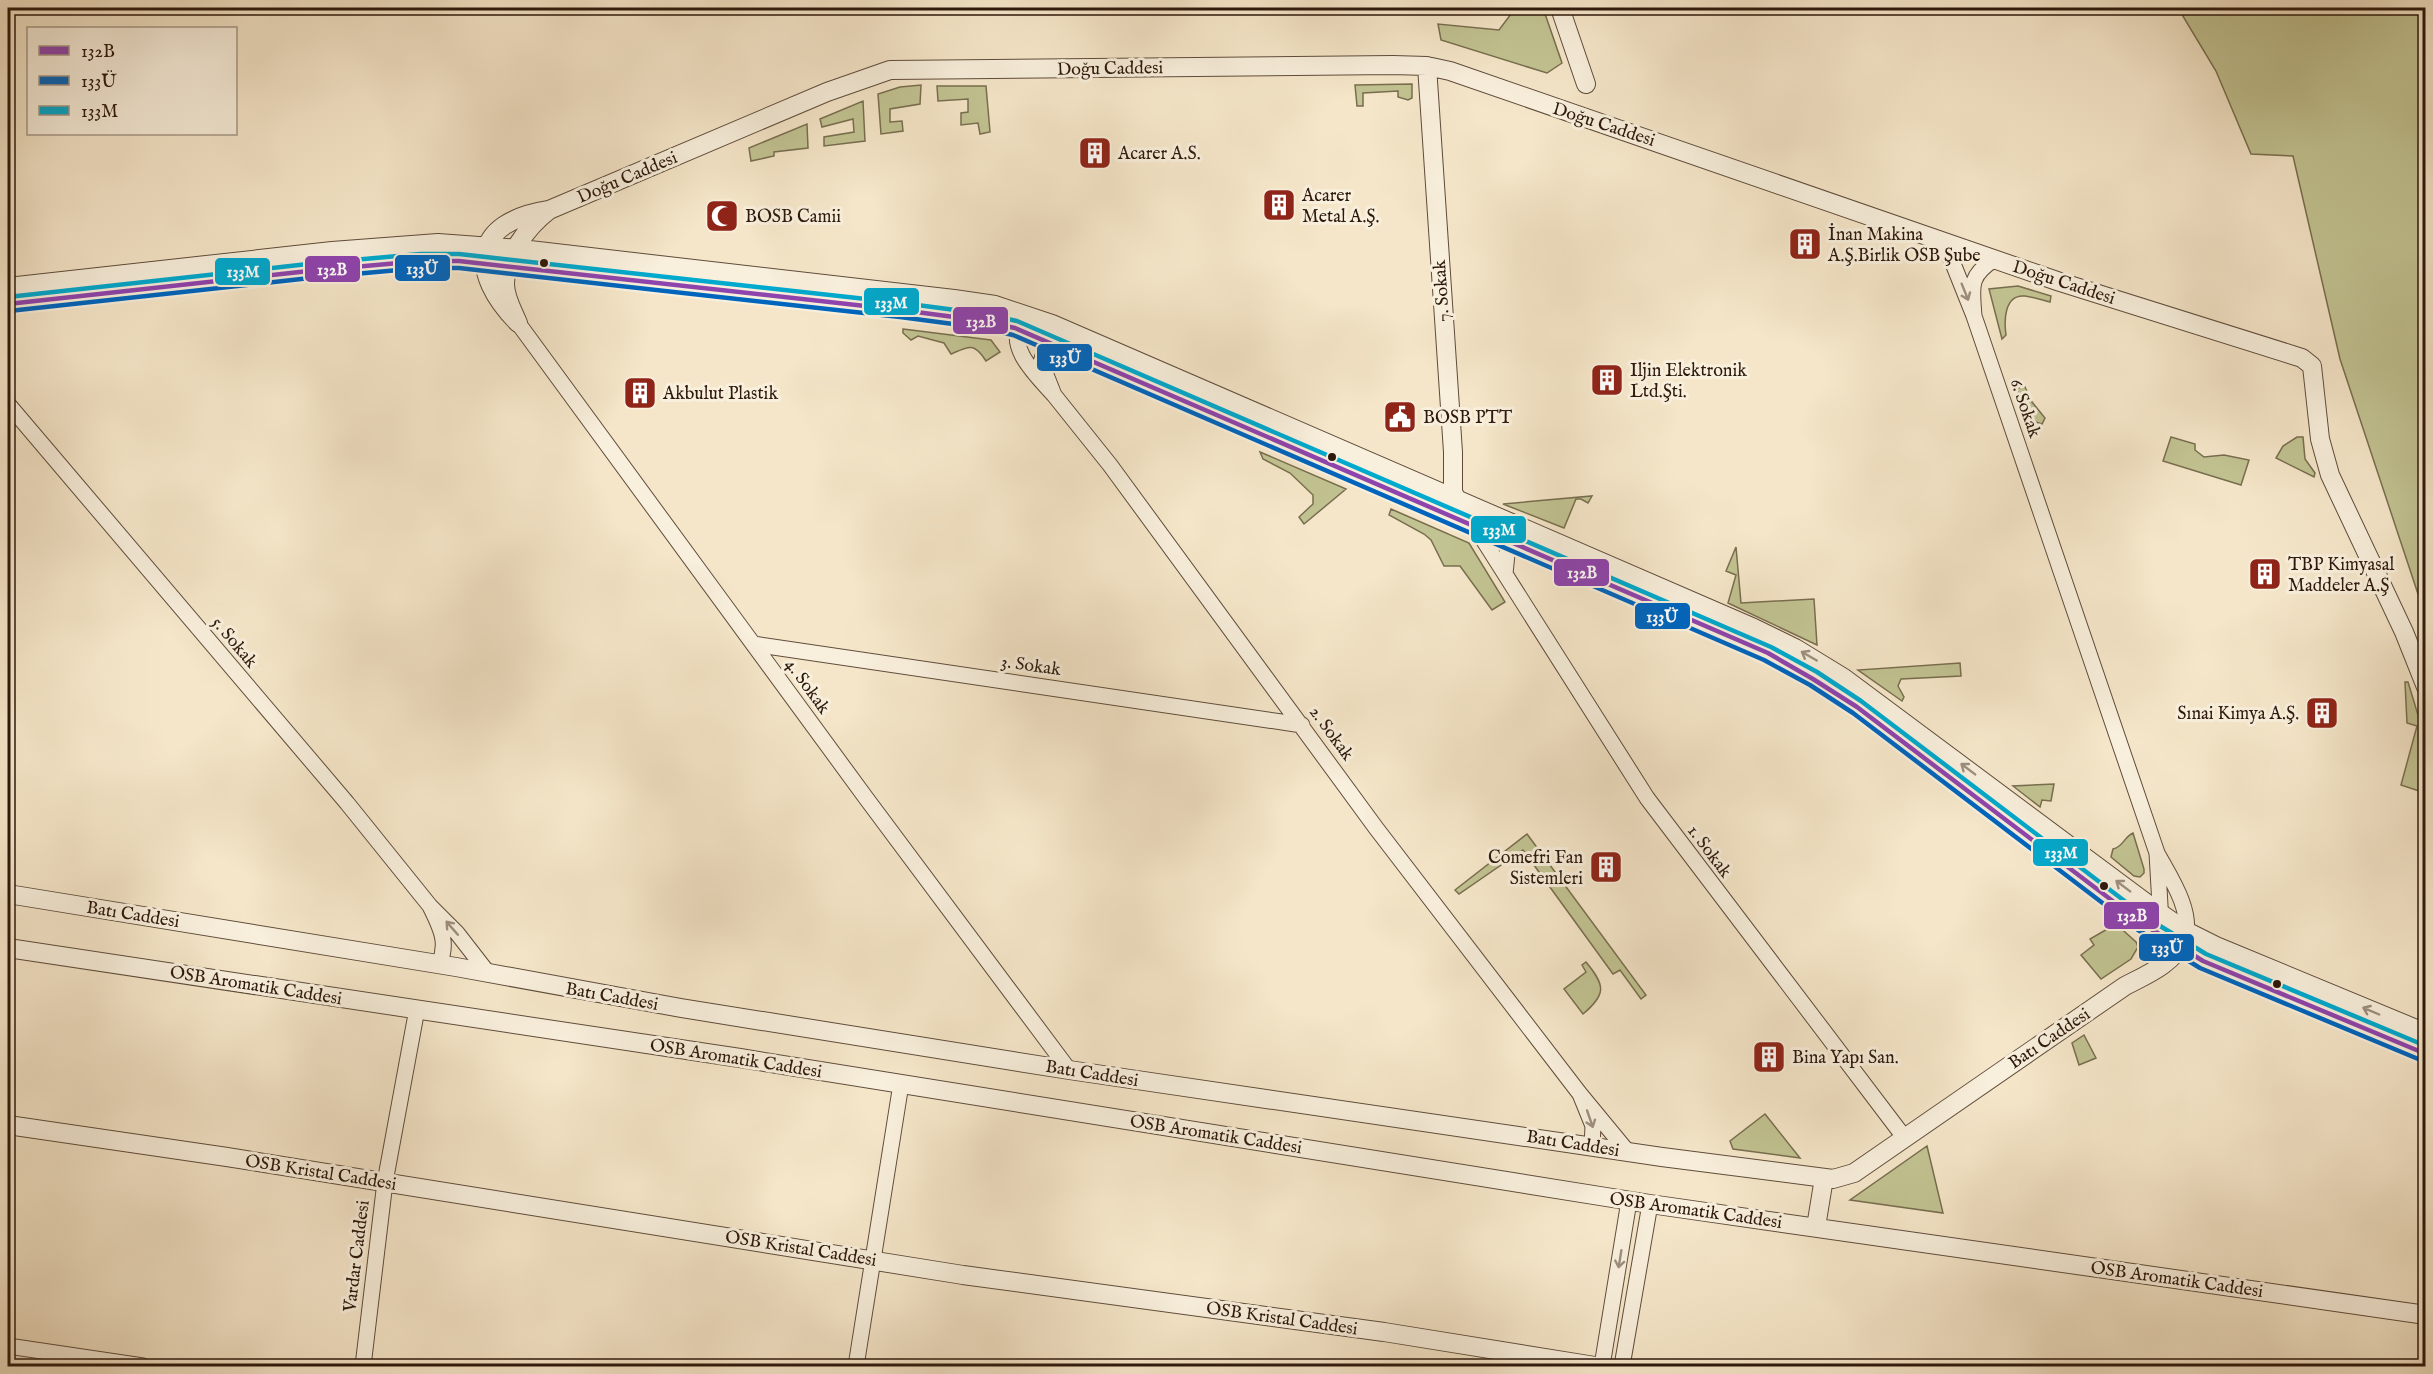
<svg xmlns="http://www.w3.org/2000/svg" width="2433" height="1374" font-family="'IM FELL English',serif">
<rect width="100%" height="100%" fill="#f5e6c9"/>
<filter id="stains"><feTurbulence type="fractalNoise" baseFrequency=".00333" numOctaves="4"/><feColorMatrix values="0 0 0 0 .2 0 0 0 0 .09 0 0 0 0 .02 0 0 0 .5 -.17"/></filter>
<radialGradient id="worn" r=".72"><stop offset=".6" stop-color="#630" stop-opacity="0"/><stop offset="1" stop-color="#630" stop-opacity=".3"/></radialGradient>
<path fill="#c2c392" stroke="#786e4f" stroke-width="1.5" d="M1509 8H1543L1562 63 1547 73 1441 40 1438 24 1499 30 1511 14Z
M2178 8H2422L2426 30 2425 615 2340 359 2293 156 2251 154 2216 71Z
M1412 84V98L1408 100 1398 97V91L1363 93V106H1357L1355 85Z
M921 85 920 104 890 109V122L902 121 903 131 881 134 878 94 900 87Z
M937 86H986L990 132 980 134 978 123 961 125V113L968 112V99L938 101Z
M863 101 865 141 824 146V137L854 132 853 119 822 127 820 119Z
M807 124 808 148 774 152V156L751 161 749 148Z
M2018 286 2051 296 2050 302C2042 300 2033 297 2025 296 2004 294 2004 321 2006 335L2002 339 1989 289Z
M903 329 991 340 1000 352 986 361C974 342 969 346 951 354L944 343 918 336 911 340 903 333Z
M2024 385 2032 402 2045 418 2042 424 2026 419 2017 389Z
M2171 437 2195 444V450L2204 457 2224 455 2249 460 2241 485 2163 461Z
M2297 437H2303L2305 459 2315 473 2314 477 2276 458 2283 446Z
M1260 452 1346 489 1304 524 1299 517 1313 504V495L1290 473 1263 459Z
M1592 496 1588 503 1581 499H1576L1564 528 1503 504Z
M1391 509 1469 543 1505 602 1492 610 1460 566H1444L1431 540 1424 534 1389 515Z
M1736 547 1741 603 1814 599 1817 645 1728 603 1736 575 1726 571Z
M1960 663 1961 676 1901 679 1898 686 1904 697 1902 701 1858 670Z
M2405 682H2408L2425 738V793L2401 785 2417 726 2407 723Z
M2054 784 2051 801 2042 800 2040 807 2013 786Z
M2133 833 2144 869V873L2140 877 2134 876 2111 857 2113 849C2123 847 2124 837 2133 833Z
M1527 834 1646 995 1641 999 1620 970 1613 974 1523 850 1459 894 1455 890Z
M2116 924 2136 942 2138 947 2131 959 2101 979 2081 955 2094 945 2090 939Z
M1586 962C1605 985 1607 994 1583 1014L1564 989 1586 972 1582 965Z
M2084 1035 2096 1058 2079 1065 2072 1043Z
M1765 1114 1800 1158 1733 1149 1730 1141Z
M1927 1146 1943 1213 1850 1200Z"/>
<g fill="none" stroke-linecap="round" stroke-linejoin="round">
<defs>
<path id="minor" d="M1939 240 1952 261 1974 316C1972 287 1968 276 1995 259
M1974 316 2157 853
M1023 321C1004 346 1037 376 1054 395L1041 362 1048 341
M518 323 866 798 1069 1070
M1054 395 1110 465 1376 828 1580 1094
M8 404 347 803 430 906
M1472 522 1647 798 1904 1137
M1505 574 1507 554 1511 541
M753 644 1302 725
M2161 923 2157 853C2170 877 2193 910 2185 939
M439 964C449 942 440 927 430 906L457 933 488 973
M1592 1146 1593 1126 1580 1094 1627 1151
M8 1346 143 1366
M363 1366 385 1182 417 1009
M856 1366 901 1084
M1602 1366 1629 1201
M1622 1366 1650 1204"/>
<path id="tertiary" d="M1560 8 1586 84
M1427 66 1453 452V492L1459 504
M549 210 827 92 890 70 1393 65 1427 66 1450 71 2060 282 2302 358 2312 366 2320 439 2330 475 2404 632 2426 687
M549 210C528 226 505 256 505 284 505 298 513 311 518 323 468 272 471 222 549 210Z
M8 287 332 251 438 243 521 249 954 299 995 305 1052 324 1754 628 1795 648 1844 678 2157 911 2186 931 2216 946 2426 1033
M8 304 309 271 421 261H459L901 310 977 320 1015 328 1736 638C1779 658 1819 680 1857 707L2143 924 2174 945 2203 961 2426 1054
M8 894 456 967 681 1008 1069 1070 1662 1157 1833 1179 1854 1173 2125 986C2148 974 2173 964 2185 939
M8 948 740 1058 1650 1204 2426 1315
M8 1125 227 1157 963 1275 1384 1332 1595 1366
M1816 1227 1824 1178"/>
</defs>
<use href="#minor" stroke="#5f4c3b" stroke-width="17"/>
<use href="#tertiary" stroke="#5f4c3b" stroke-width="20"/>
<use href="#minor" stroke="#f8efdc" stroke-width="15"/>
<use href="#tertiary" stroke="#f8efdc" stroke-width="18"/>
<defs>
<path id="bus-1" d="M8 304 309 271 421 261H459L901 310 977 320 1015 328 1768 653 1813 679 1857 707 2143 924 2203 961 2426 1054"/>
<path id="bus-2" d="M9 311 310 278 421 268H459L900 317 976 327 1013 335 1764 660 1810 685 1853 713 2138 930 2200 968 2423 1061"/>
<path id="bus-3" d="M8 297 308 264 420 254H459L902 303 978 313 1017 321 1771 647 1817 672 1861 701 2147 918 2206 954 2426 1046"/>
</defs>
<use href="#bus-1" stroke="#f8efdc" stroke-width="9"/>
<use href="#bus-2" stroke="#f8efdc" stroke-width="9"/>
<use href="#bus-3" stroke="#f8efdc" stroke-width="9"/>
<use href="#bus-1" stroke="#8e44ad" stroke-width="4.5"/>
<use href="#bus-2" stroke="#0065bd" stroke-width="4.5"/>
<use href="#bus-3" stroke="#00a9ce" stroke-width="4.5"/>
</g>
<defs><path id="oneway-shaft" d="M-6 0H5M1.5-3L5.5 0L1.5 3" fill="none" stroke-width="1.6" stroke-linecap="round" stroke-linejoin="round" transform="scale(1.5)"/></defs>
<g stroke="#9d8e7e">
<use href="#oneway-shaft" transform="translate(1965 292) rotate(68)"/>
<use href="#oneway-shaft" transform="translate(1809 656) rotate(-150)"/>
<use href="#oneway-shaft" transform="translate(1968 769) rotate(-143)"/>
<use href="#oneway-shaft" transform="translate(2123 886) rotate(-143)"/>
<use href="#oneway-shaft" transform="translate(452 928) rotate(-131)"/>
<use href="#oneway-shaft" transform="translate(2371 1011) rotate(-157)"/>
<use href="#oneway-shaft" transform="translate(1590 1119) rotate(71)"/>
<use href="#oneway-shaft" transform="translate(1620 1259) rotate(99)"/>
</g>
<defs>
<symbol id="building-square" viewBox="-11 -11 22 22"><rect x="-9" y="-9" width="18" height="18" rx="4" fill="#8f2418" stroke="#f8efdc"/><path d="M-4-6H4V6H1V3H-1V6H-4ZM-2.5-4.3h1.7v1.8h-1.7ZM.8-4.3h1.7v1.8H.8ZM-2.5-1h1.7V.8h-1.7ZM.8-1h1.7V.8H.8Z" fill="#fff"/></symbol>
<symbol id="mosque-square" viewBox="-11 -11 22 22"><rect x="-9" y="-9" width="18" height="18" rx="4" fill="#8f2418" stroke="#f8efdc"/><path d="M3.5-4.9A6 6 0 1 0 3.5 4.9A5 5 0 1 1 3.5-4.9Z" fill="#fff"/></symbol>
<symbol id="civic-square" viewBox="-11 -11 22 22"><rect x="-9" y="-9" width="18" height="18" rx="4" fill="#8f2418" stroke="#f8efdc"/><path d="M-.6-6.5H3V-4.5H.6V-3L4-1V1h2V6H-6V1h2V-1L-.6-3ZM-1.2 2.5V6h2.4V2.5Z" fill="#fff"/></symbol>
</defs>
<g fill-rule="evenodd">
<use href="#building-square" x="1076" y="134" width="38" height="38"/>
<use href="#building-square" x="1260" y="186" width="38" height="38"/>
<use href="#mosque-square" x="703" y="197" width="38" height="38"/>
<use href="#building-square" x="1786" y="225" width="38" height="38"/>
<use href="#building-square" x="1588" y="361" width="38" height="38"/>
<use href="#building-square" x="621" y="374" width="38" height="38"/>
<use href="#civic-square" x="1381" y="398" width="38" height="38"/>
<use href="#building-square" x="2246" y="555" width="38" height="38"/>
<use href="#building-square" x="2303" y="694" width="38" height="38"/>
<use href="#building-square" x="1587" y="848" width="38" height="38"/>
<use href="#building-square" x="1750" y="1038" width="38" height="38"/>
</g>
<g fill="#2d180c" stroke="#f8efdc" stroke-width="2">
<circle cx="544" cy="263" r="5"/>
<circle cx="1332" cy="457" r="5"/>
<circle cx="2104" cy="886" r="5"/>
<circle cx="2277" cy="984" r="5"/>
</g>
<g text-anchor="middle" stroke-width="6" stroke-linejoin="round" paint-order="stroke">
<g font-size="18" fill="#2d180c" stroke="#f8efdc">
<text transform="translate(1110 68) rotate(-1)" y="6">Doğu Caddesi</text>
<text transform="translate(1604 124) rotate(18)" y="6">Doğu Caddesi</text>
<text transform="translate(627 177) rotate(-23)" y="6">Doğu Caddesi</text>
<text transform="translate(2064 282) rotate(18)" y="6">Doğu Caddesi</text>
<text transform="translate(1441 291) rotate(-94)" y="6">7. Sokak</text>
<text transform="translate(2026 408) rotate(71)" y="6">6. Sokak</text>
<text transform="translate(235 642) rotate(50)" y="6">5. Sokak</text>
<text transform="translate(1031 665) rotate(8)" y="6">3. Sokak</text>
<text transform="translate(808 686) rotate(54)" y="6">4. Sokak</text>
<text transform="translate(1332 733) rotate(54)" y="6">2. Sokak</text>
<text transform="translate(1710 851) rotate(53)" y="6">1. Sokak</text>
<text transform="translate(133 914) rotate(9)" y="6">Batı Caddesi</text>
<text transform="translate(256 985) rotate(9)" y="6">OSB Aromatik Caddesi</text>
<text transform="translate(612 996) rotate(10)" y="6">Batı Caddesi</text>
<text transform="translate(2049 1038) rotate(-34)" y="6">Batı Caddesi</text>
<text transform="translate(736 1058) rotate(9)" y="6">OSB Aromatik Caddesi</text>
<text transform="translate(1092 1073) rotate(9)" y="6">Batı Caddesi</text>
<text transform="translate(1216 1134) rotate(9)" y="6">OSB Aromatik Caddesi</text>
<text transform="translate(1573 1143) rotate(9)" y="6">Batı Caddesi</text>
<text transform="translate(321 1172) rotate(9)" y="6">OSB Kristal Caddesi</text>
<text transform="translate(1696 1210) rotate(8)" y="6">OSB Aromatik Caddesi</text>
<text transform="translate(801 1248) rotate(9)" y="6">OSB Kristal Caddesi</text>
<text transform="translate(356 1256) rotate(-83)" y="6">Vardar Caddesi</text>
<text transform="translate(2177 1279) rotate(8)" y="6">OSB Aromatik Caddesi</text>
<text transform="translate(1282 1318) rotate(8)" y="6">OSB Kristal Caddesi</text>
</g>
<g font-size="18" fill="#2d180c" stroke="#f8efdc" text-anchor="start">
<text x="1118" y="159">Acarer A.S.</text>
<text x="1302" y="201">Acarer<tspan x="1302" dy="21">Metal A.Ş.</tspan></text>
<text x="745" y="222">BOSB Camii</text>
<text x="1828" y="240">İnan Makina<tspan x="1828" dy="21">A.Ş.Birlik OSB Şube</tspan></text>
<text x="1630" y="376">Iljin Elektronik<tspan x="1630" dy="21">Ltd.Şti.</tspan></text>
<text x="663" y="399">Akbulut Plastik</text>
<text x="1423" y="423">BOSB PTT</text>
<text x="2288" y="570">TBP Kimyasal<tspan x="2288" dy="21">Maddeler A.Ş</tspan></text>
<text x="2299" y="719" text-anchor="end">Sınai Kimya A.Ş.</text>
<text x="1583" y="863" text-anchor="end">Comefri Fan<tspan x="1583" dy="21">Sistemleri</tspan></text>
<text x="1792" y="1063">Bina Yapı San.</text>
</g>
</g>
<g stroke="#f8efdc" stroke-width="2">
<rect x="394" y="254" width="57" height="28" rx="6" fill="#0065bd"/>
<rect x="304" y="255" width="57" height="28" rx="6" fill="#8e44ad"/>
<rect x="214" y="257" width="57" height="29" rx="6" fill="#00a9ce"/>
<rect x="863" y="287" width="57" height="29" rx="6" fill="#00a9ce"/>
<rect x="952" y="306" width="57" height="29" rx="6" fill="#8e44ad"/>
<rect x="1036" y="343" width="57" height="29" rx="6" fill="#0065bd"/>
<rect x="1470" y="515" width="57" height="29" rx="6" fill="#00a9ce"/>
<rect x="1553" y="558" width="57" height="29" rx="6" fill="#8e44ad"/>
<rect x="1634" y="602" width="57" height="28" rx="6" fill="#0065bd"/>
<rect x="2032" y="838" width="57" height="29" rx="6" fill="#00a9ce"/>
<rect x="2103" y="901" width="57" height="29" rx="6" fill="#8e44ad"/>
<rect x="2138" y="933" width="57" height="29" rx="6" fill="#0065bd"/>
</g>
<g font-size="16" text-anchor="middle" font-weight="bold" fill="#fff">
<text x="422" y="274">133Ü</text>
<text x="332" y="275">132B</text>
<text x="243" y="277">133M</text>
<text x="891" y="308">133M</text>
<text x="981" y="327">132B</text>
<text x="1065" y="363">133Ü</text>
<text x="1499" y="535">133M</text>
<text x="1582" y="578">132B</text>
<text x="1662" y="622">133Ü</text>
<text x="2061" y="858">133M</text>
<text x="2132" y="921">132B</text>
<text x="2167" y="953">133Ü</text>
</g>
<rect width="2433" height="1374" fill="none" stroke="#f5e6c9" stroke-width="30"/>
<rect x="9" y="9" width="2415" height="1356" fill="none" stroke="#2d180c" stroke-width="3"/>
<rect x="15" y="15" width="2403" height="1344" fill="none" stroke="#2d180c" stroke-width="1.5"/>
<rect x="27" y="27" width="210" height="108" fill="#f8efdc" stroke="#a79989" stroke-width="1.5"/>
<rect x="39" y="46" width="30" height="9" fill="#8e44ad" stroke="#a79989" stroke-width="1.5"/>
<text x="81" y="57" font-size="18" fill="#2d180c">132B</text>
<rect x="39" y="76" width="30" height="9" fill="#0065bd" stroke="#a79989" stroke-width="1.5"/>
<text x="81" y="87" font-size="18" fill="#2d180c">133Ü</text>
<rect x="39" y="106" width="30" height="9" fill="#00a9ce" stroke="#a79989" stroke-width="1.5"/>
<text x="81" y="117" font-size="18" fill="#2d180c">133M</text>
<rect width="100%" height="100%" filter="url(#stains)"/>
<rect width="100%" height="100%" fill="url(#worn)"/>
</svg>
